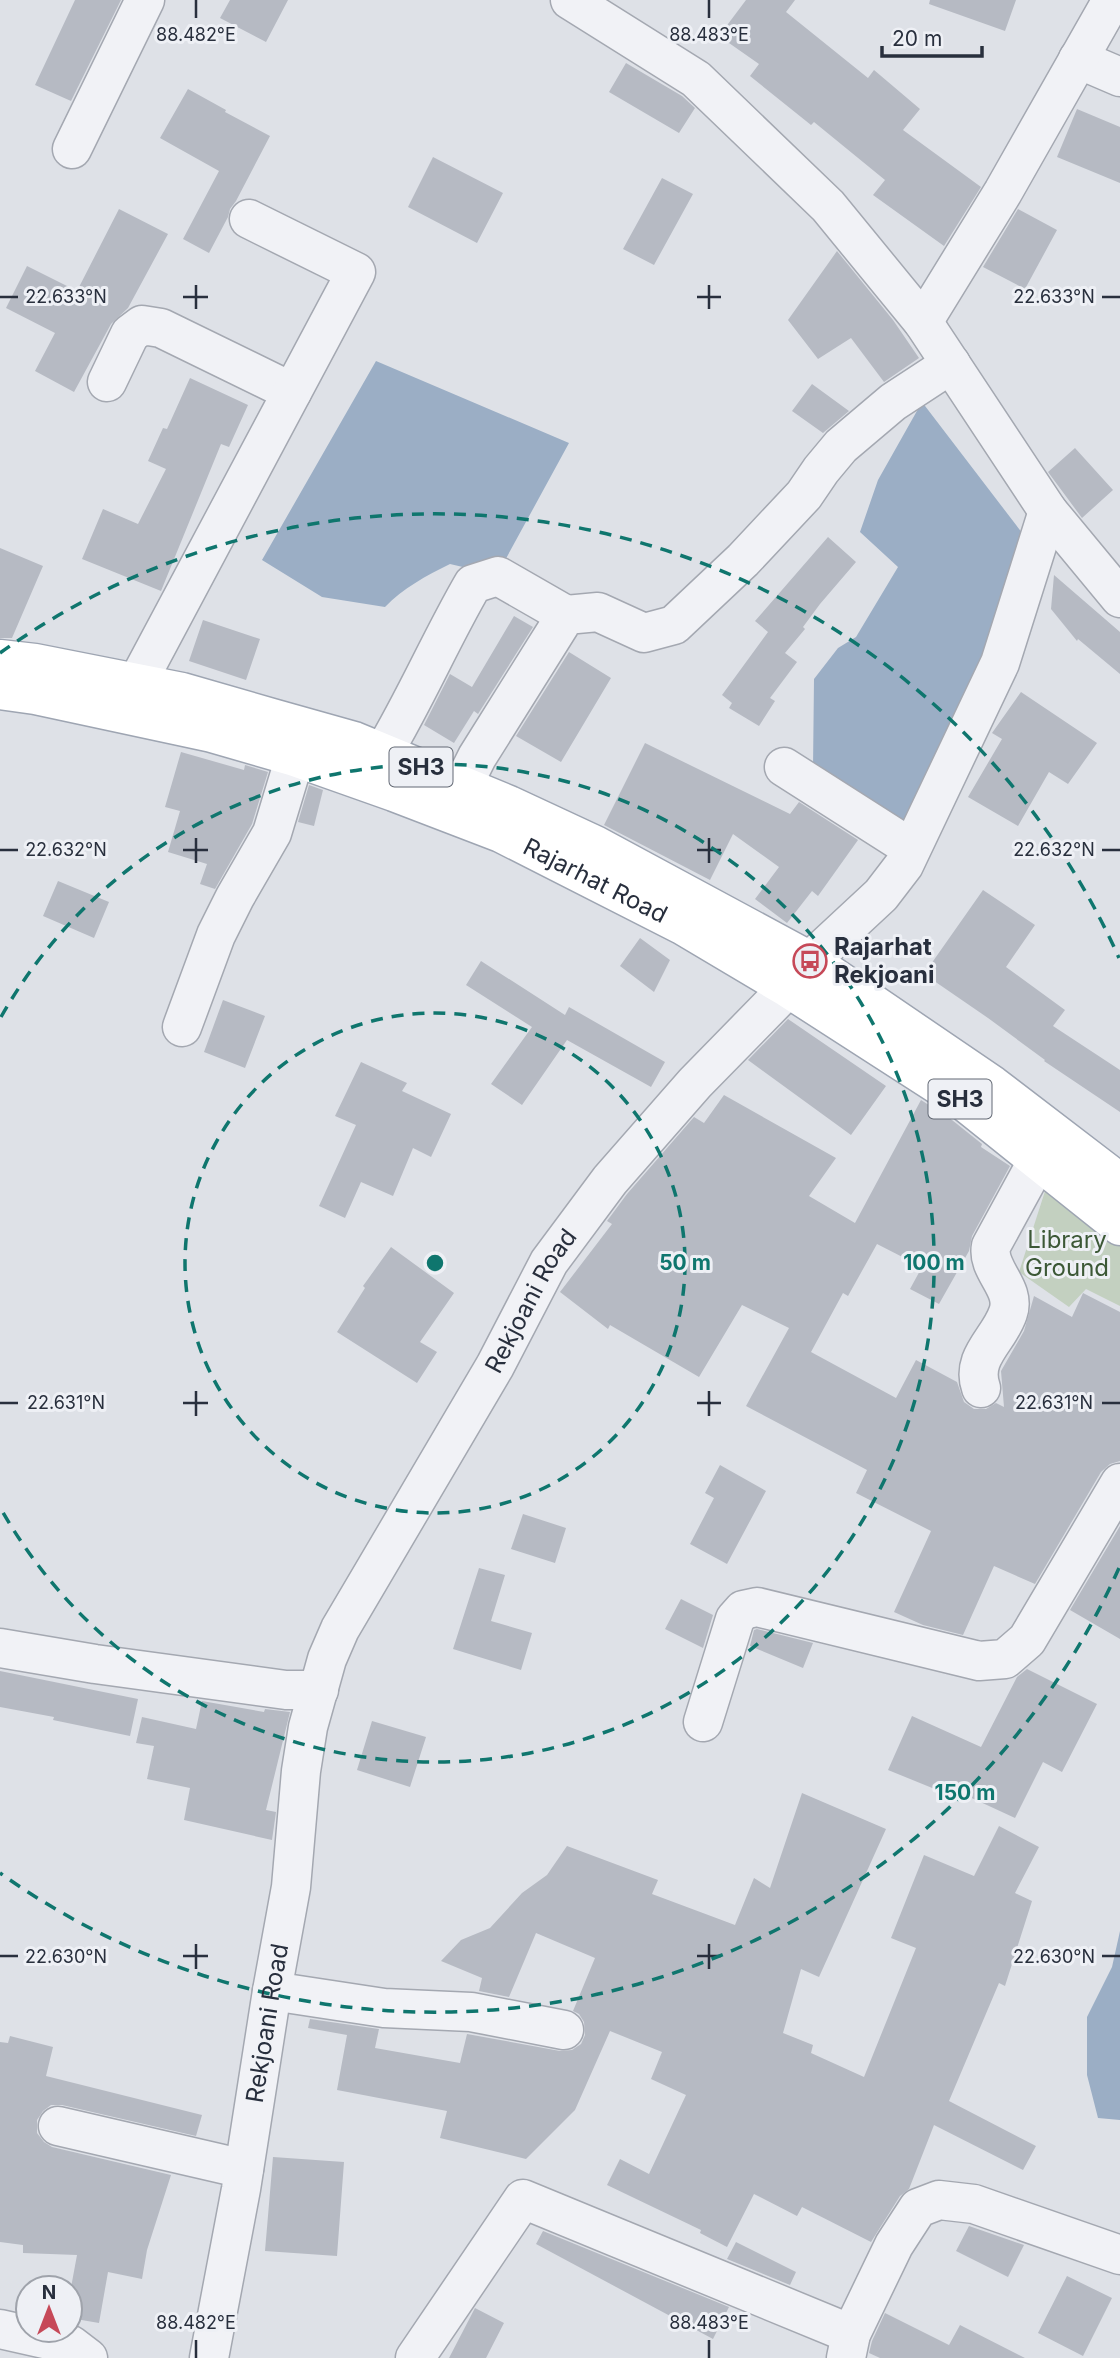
<svg xmlns="http://www.w3.org/2000/svg" width="1120" height="2358" font-family="Inter,sans-serif">
<rect width="100%" height="100%" fill="#dee1e7"/>
<path fill="#c3d0c0" d="M1046 1188 1120 1246V1306L1086 1289 1069 1307 1019 1272Z"/>
<path fill="#9baec5" d="M376 361 569 443 497 575 450 564C426 576 403 588 385 607L322 597 262 560Z
M922 402 1026 538 1020 577 906 831 813 769 814 679 838 648 856 637 898 567 860 532 878 480Z
M1120 1931V2120L1098 2118 1087 2075V2017L1112 1967Z"/>
<path fill="#b6bac3" d="M75 0H121L71 101 35 85Z
M230 0H288L266 42 220 18Z
M746 0H795L786 12 868 78 874 70 920 109 903 130 981 187 944 246 873 195 885 180 814 122 811 125 750 76 759 64 719 36Z
M930 0H1016L1005 31 929 4Z
M626 63 682 96 695 108 679 133 609 92Z
M188 89 226 110 225 112 270 136 236 201 230 209 228 217 209 253 183 239 219 171 160 138Z
M1077 109 1120 127V183L1057 157Z
M433 157 503 193 477 243 408 207Z
M662 178 693 194 654 265 623 249Z
M119 209 168 234 128 308 111 324 74 392 35 371 55 333 6 308 27 266 77 291Z
M1018 209 1057 230 1025 289 983 267Z
M837 251 893 320 919 358 884 382 851 338 818 359 788 320Z
M190 378 248 405 229 447 221 444 161 591 82 559 103 509 138 524 166 469 148 461 163 428 167 429Z
M812 384 849 411 823 433 792 411Z
M1075 448 1113 490 1082 518 1048 472Z
M828 537 856 562 820 604 803 627 805 629 785 653 797 662 770 698 775 701 759 726 729 708 732 703 722 695 768 632 755 621Z
M0 548 43 566 12 638H0Z
M1054 575 1120 632V674L1078 639 1077 641 1051 609Z
M514 616 533 627 478 714 474 711 454 743 424 725 450 674 472 687Z
M203 620 260 639 246 680 189 661Z
M569 652 611 678 561 762 516 736Z
M1021 692 1097 743 1068 784 1049 772 1018 826 968 797 1002 739 992 733Z
M645 743 790 814 799 802 858 840 818 896 812 891 787 923 755 899 779 867 733 834 710 880 604 825Z
M181 752 244 770 245 765 268 772 252 824 215 889 200 884 207 864 168 852 180 811 165 807Z
M309 785 323 790 314 826 298 822Z
M58 881 109 902 94 938 43 916Z
M983 890 1035 925 1006 967 1065 1010 1053 1026 1120 1070V1112L1044 1061 1045 1060 988 1018 924 974Z
M640 938 670 960 654 992 620 966Z
M481 961 565 1015 569 1007 665 1062 651 1087 567 1040 522 1105 491 1084 532 1027 466 985Z
M223 1000 265 1016 245 1068 204 1052Z
M788 1019 886 1086 851 1135 748 1060Z
M361 1062 407 1083 402 1091 451 1114 431 1157 413 1148 393 1196 361 1182 345 1218 319 1206 356 1125 335 1116Z
M724 1095 836 1158 809 1196 855 1223 921 1100 952 1120 982 1144 981 1147 1010 1166 972 1236 969 1251 939 1304 910 1289 922 1267 877 1244 848 1296 843 1293 811 1352 896 1398 916 1360 957 1382 964 1402 974 1409H986L996 1403 1004 1407 1001 1371 1024 1331 1034 1296 1072 1317 1083 1293 1120 1312V1461L1110 1464 1101 1472 1035 1584 994 1566 963 1635 923 1625 894 1612 931 1531 856 1493 867 1470 746 1406 789 1328 742 1305 699 1377 610 1325 608 1329 560 1292 612 1224 607 1221 627 1194 694 1117 704 1123Z
M391 1247 454 1293 420 1342 437 1352 417 1383 337 1332 365 1288 363 1286Z
M720 1465 766 1491 727 1564 690 1544 714 1498 705 1493Z
M523 1514 566 1528 555 1563 511 1549Z
M1120 1526V1639L1070 1610Z
M479 1568 505 1575 491 1621 532 1633 521 1670 453 1649Z
M681 1599 713 1615 703 1648 665 1629Z
M757 1629 813 1643 803 1668 750 1646 754 1630Z
M1027 1669 1097 1704 1062 1772 1043 1762 1015 1818 950 1788 947 1794 888 1770 912 1716 981 1747 1017 1677Z
M0 1671 138 1699 130 1736 53 1720 54 1717 0 1707Z
M202 1701 264 1712 265 1709 290 1712 266 1810 276 1812 272 1840 184 1820 190 1788 147 1779 154 1746 136 1743 142 1717 196 1729Z
M372 1721 426 1737 410 1787 357 1770Z
M802 1793 886 1829 819 1977 801 1969 783 2033 813 2045 811 2053 864 2077 916 1948 891 1938 924 1855 974 1876 999 1826 1039 1847 1015 1893 1032 1901 1005 1986 999 1983 949 2101 1036 2146 1023 2170 934 2125 909 2189 900 2196 871 2242 802 2207 797 2216 754 2194 727 2247 700 2233 701 2230 607 2185 620 2159 649 2174 686 2095 651 2079 662 2052 610 2031 575 2110 526 2159 440 2138 447 2111 337 2090 347 2035 308 2028 310 2019 379 2029 375 2048 460 2063 467 2034 560 2051 572 2050 581 2044 585 2035 584 2022 579 2014 573 2011 595 1958 536 1933 509 1997 479 1991 482 1978 441 1961 461 1940 490 1928 522 1893 547 1875 567 1846 658 1880 652 1894 735 1925 754 1878 770 1888Z
M10 2036 53 2047 46 2076 202 2115 196 2136 62 2105H51L43 2111 37 2120V2133L44 2142 52 2147 171 2175 147 2250 142 2279 108 2272 99 2323 70 2318V2293L77 2255 23 2253V2245L0 2242V2042L8 2043Z
M273 2157 344 2162 337 2256 265 2251Z
M969 2226 1024 2245 1008 2277 956 2251Z
M543 2231 729 2307 713 2339 536 2244Z
M736 2242 796 2272 790 2285 727 2259Z
M1067 2276 1112 2298 1083 2356 1038 2333Z
M475 2308 504 2323 486 2358H449Z
M885 2313 949 2345 960 2325 1025 2358H880L869 2353 872 2341Z"/>
<g fill="none" stroke-linecap="round" stroke-linejoin="round">
<defs>
<g id="minor">
<path d="M570 0 696 79 828 206 923 322 1048 511 1120 598"/>
<path d="M1078 59 1120 77"/>
<path d="M72 149 145 0"/>
<path d="M923 322 1003 192 1112 0"/>
<path d="M107 382 130 334 142 325 161 328 292 392"/>
<path d="M137 683 356 272 249 219"/>
<path d="M383 753C416 698 441 639 473 584L498 576 566 615"/>
<path d="M784 767 911 848"/>
<path d="M463 785 477 757 566 615 598 612 644 633 674 625 743 560 804 495 821 470 841 446 893 402 951 364"/>
<path d="M182 1027 216 935 235 897 272 833 295 757"/>
<path d="M981 1388C970 1357 999 1340 1008 1313 1017 1288 986 1270 991 1246L1038 1160"/>
<path d="M0 1648 95 1664 286 1690H319"/>
<path d="M703 1722 735 1619 743 1610 757 1607 979 1661 1005 1659 1027 1640 1120 1483"/>
<path d="M272 1991 384 2008 471 2012 564 2030"/>
<path d="M58 2126 244 2169"/>
<path d="M0 2329 71 2345 88 2358"/>
<path id="s1" d="M209 2358 241 2189 272 1991 291 1887 301 1771 308 1727 327 1659 340 1629 495 1366 549 1262 610 1180 695 1083 788 988 810 961 881 895 904 865 1000 663 1048 511"/>
<path d="M415 2358 523 2199 851 2334"/>
<path d="M846 2358 851 2334 894 2245 918 2208 939 2200 974 2204 1120 2255"/>
</g>
<g id="major">
<path d="M0 659 35 663 182 692 272 718 354 741 509 805 595 845 810 961 992 1085 1120 1183"/>
<path id="s2" d="M0 690 35 695 212 733 295 757 394 792 501 833 682 925 788 988 965 1102 1120 1226"/>
</g>
</defs>
<use href="#minor" stroke="#a4a8b1" stroke-width="41"/>
<use href="#major" stroke="#9ea5b2" stroke-width="41"/>
<use href="#minor" stroke="#f1f2f6" stroke-width="38"/>
<use href="#major" stroke="#fff" stroke-width="38"/>
</g>
<path fill="none" stroke="#282f3d" stroke-width="2.5" d="M196 0V18M709 0V18M196 285V309M709 285V309M0 297H18M183 297H208M697 297H721M1102 297H1120M196 838V863M709 838V863M0 850H18M183 850H208M697 850H721M1102 850H1120M196 1391V1416M709 1391V1416M0 1403H18M183 1403H208M697 1403H721M1102 1403H1120M196 1944V1969M709 1944V1969M0 1956H18M183 1956H208M697 1956H721M1102 1956H1120M196 2340V2358M709 2340V2358"/>
<g fill="none" stroke="#0f766e" stroke-width="3.5" stroke-dasharray="12 9">
<circle cx="435" cy="1263" r="250"/>
<path d="M1 1017A499 499 0 1 1 1 1509"/>
<path d="M1119 1568A749 749 0 0 1 0 1873M0 653A749 749 0 0 1 1119 958"/>
</g>
<defs>
<symbol id="bus-ring" viewBox="-11 -11 22 22"><circle r="9.5" fill="#eef0f5" stroke="#c64958" stroke-width="1.5"/><path d="M-5-6H5V4H4V6H2V4H-2V6H-4V4H-5ZM-3.5-4V0h7V-4ZM-3.5 1.2v1.5H-2V1.2ZM2 1.2v1.5H3.5V1.2Z" fill="#c64958"/></symbol>
</defs>
<g fill-rule="evenodd">
<use href="#bus-ring" x="791" y="942" width="38" height="38"/>
</g>
<g text-anchor="middle" stroke-width="6" stroke-linejoin="round" paint-order="stroke">
<g fill="#eef0f5" stroke="#636974" stroke-width="2">
<rect x="389.5" y="747.5" width="63" height="39" rx="5"/>
<rect x="928.5" y="1079.5" width="63" height="39" rx="5"/>
</g>
<g font-size="23" font-weight="bold" fill="#282f3d">
<text x="421" y="775">SH3</text>
<text x="960" y="1107">SH3</text>
</g>
<g font-size="24" fill="#282f3d" stroke="#eef0f5">
<text dy="8" stroke="none"><textPath href="#s2" startOffset="628">Rajarhat Road</textPath></text>
<text dy="8" stroke="none"><textPath href="#s1" startOffset="1122">Rekjoani Road</textPath></text>
<text dy="8" stroke="none"><textPath href="#s1" startOffset="340">Rekjoani Road</textPath></text>
</g>
<g font-size="24" font-weight="bold" fill="#282f3d" stroke="#eef0f5" text-anchor="start">
<text x="834" y="955">Rajarhat<tspan x="834" dy="28">Rekjoani</tspan></text>
</g>
<g font-size="24" fill="#3c5836" stroke="#eef0f5">
<text x="1067" y="1248">Library<tspan x="1067" dy="28">Ground</tspan></text>
</g>
</g>
<g font-size="18" text-anchor="middle" fill="#282f3d" stroke="#eef0f5" stroke-width="6" stroke-linejoin="round" paint-order="stroke">
<text x="196" y="41">88.482°E</text>
<text x="709" y="41">88.483°E</text>
<text x="66" y="303">22.633°N</text>
<text x="1054" y="303">22.633°N</text>
<text x="66" y="856">22.632°N</text>
<text x="1054" y="856">22.632°N</text>
<text x="66" y="1409">22.631°N</text>
<text x="1054" y="1409">22.631°N</text>
<text x="66" y="1963">22.630°N</text>
<text x="1054" y="1963">22.630°N</text>
<text x="196" y="2329">88.482°E</text>
<text x="709" y="2329">88.483°E</text>
</g>
<circle cx="435" cy="1263" r="10" fill="#0f766e" stroke="#eef0f5" stroke-width="3.5"/>
<g font-size="21" text-anchor="middle" font-weight="bold" fill="#0f766e" stroke="#eef0f5" stroke-width="6" stroke-linejoin="round" paint-order="stroke">
<text x="685" y="1270">50 m</text>
<text x="934" y="1270">100 m</text>
<text x="965" y="1800">150 m</text>
</g>
<g transform="translate(49 2309)"><circle r="33" fill="#eef0f5" stroke="#9fa3ab" stroke-width="2"/>
<path d="M0-5L12 26L0 18L-12 26Z" fill="#c64958"/>
<text y="-10" font-size="19" font-weight="bold" text-anchor="middle" fill="#282f3d">N</text>
</g>
<path d="M882 46v10h100v-10" fill="none" stroke="#282f3d" stroke-width="3.5"/>
<text x="892" y="46" font-size="21" fill="#282f3d" stroke="#eef0f5" stroke-width="5" paint-order="stroke">20 m</text>
</svg>
